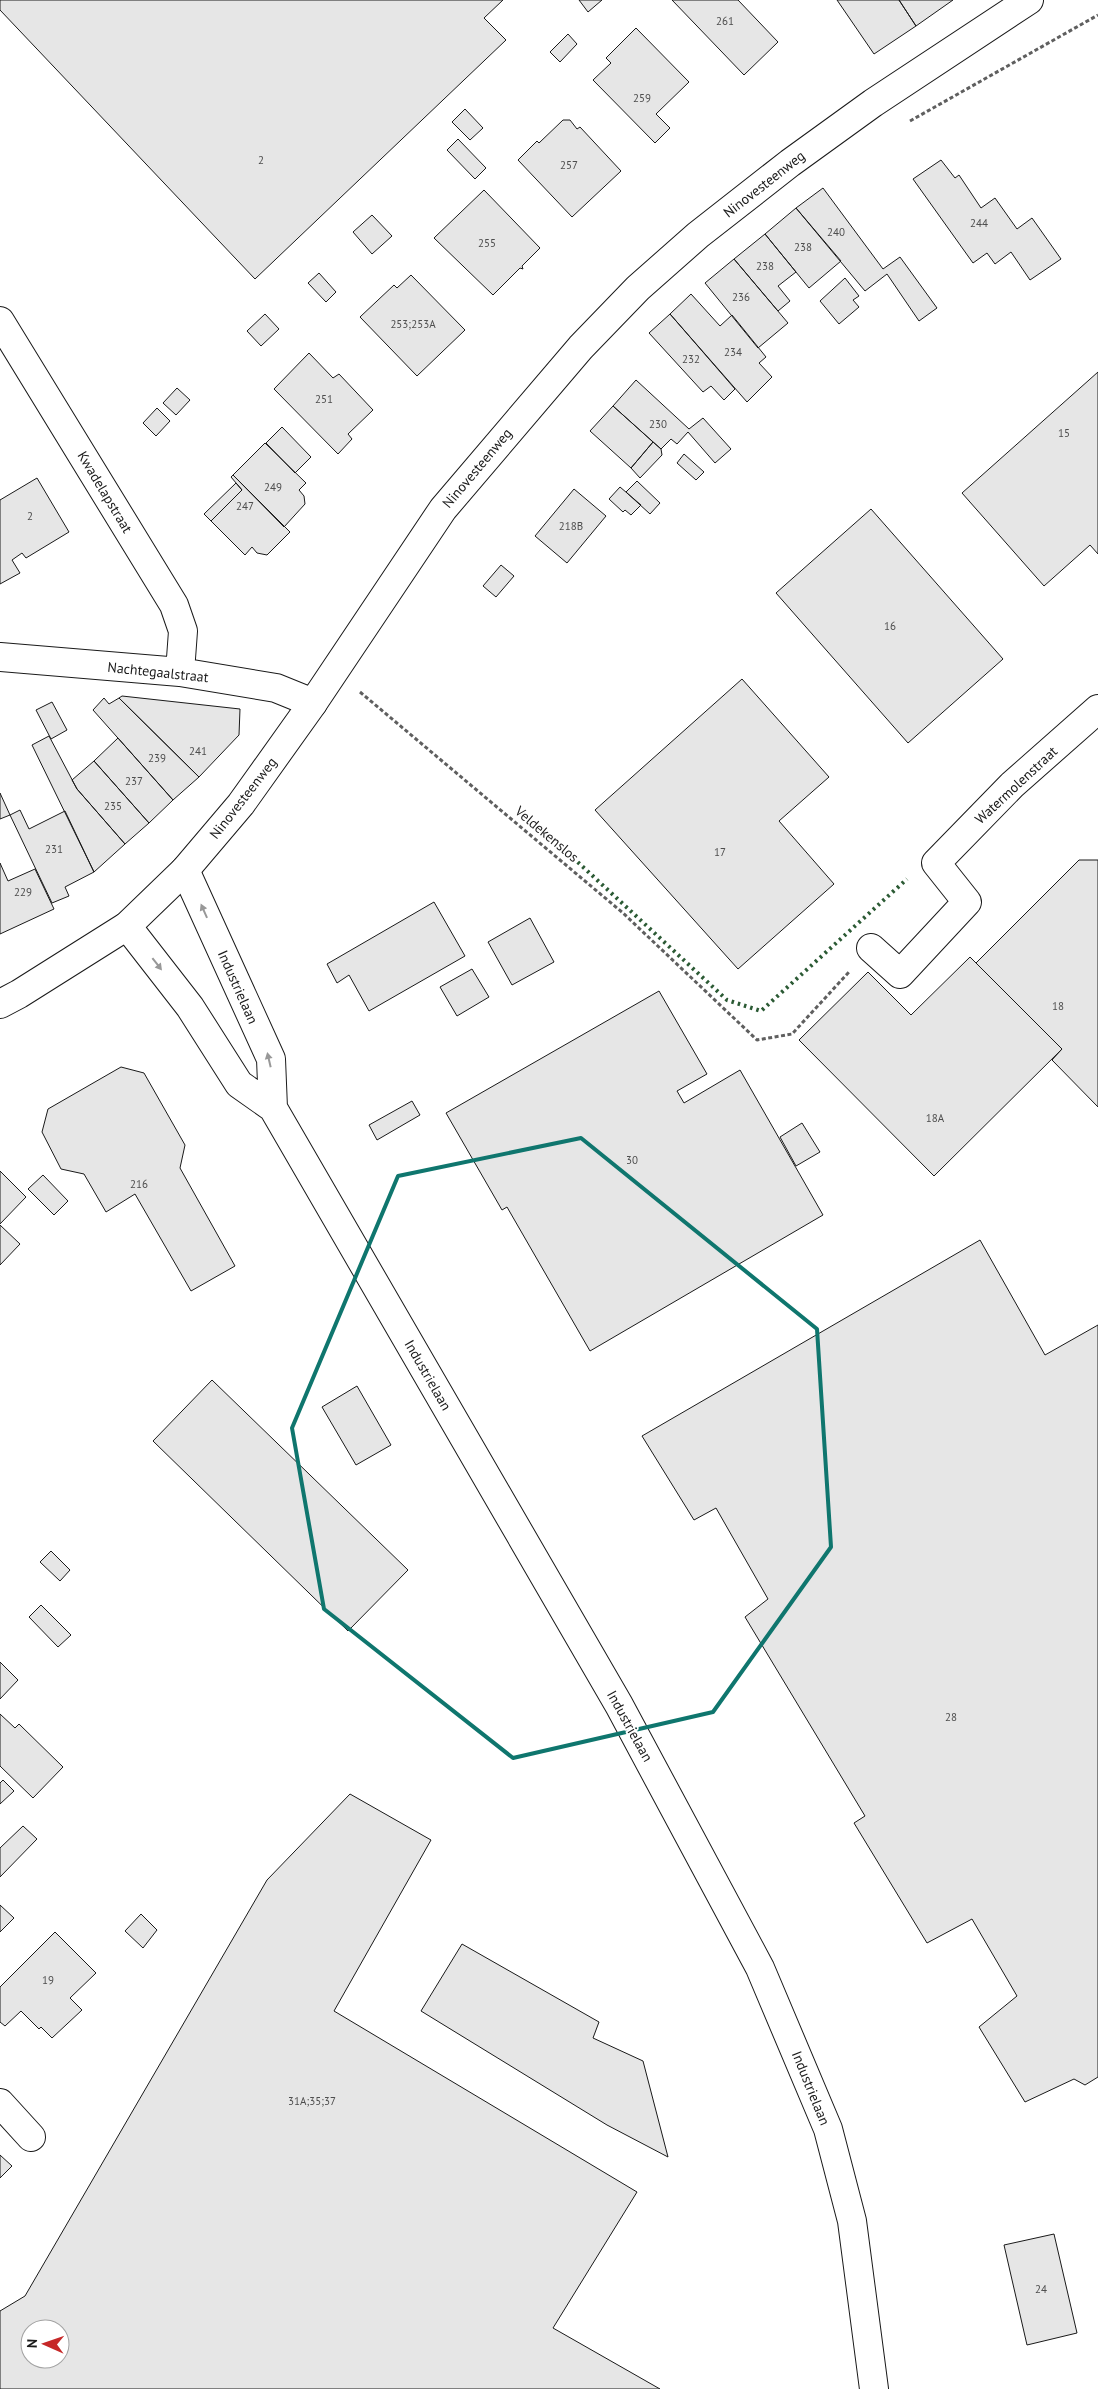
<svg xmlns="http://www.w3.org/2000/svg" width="1098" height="2389" font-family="'PT Sans',sans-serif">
<rect width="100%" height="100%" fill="#fff"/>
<path fill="#e6e6e6" stroke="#1a1a1a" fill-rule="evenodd" d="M0 0H503L484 18 506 40 255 279 0 10Z
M579 0H602L588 12Z
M672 0H738L778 42 744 75Z
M837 0H899L916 26 874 54Z
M899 0H953L916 26Z
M636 28 689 82 656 114 670 128 655 143 593 80 611 63 606 58Z
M568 34 577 44 560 62 550 52Z
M465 109 483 128 470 140 452 122Z
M563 120H570L577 129 580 127 621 171 572 217 518 160 537 141 539 143Z
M458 139 486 168 475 179 447 150Z
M941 160 955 178 959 175 981 208 995 198 1017 229 1032 218 1061 259 1030 280 1011 252 995 264 987 253 973 263 913 179Z
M823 188 883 269 900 257 937 308 919 321 887 274 865 291 796 208Z
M484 190 540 248 522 266 523 269 520 268 493 295 434 238Z
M796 208 841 261 809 288 765 234Z
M372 215 392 236 372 254 353 232Z
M765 234 796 272 778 286 790 301 778 311 734 259Z
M734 259 788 323 758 348 705 283Z
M319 273 336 292 326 302 308 283Z
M411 275 465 330 417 376 360 317 394 285 397 288Z
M845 278 859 296 853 300 859 307 839 324 820 301Z
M691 294 720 326 732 315 766 357 759 363 772 377 747 402 670 314Z
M265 314 279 329 261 346 247 331Z
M670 314 735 389 724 400 711 386 703 392 649 333Z
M309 353 333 378 339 374 373 410 348 434 352 439 338 454 274 389Z
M1098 372V554L1090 545 1044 586 962 493Z
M636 380 689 429 703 418 731 449 715 463 688 432 677 444 671 439 661 449 613 406Z
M177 388 190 400 176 415 163 403Z
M613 406 653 442 631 468 590 431Z
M157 408 170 421 156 436 143 423Z
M282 427 311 457 295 473 266 443Z
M653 442 661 449 662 455 640 478 631 468Z
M265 443 306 483 299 490 304 496 305 504 284 527 233 475Z
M684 454 704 472 696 480 677 463Z
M233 475 290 532 267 555 257 553 252 547 245 555 211 521 242 490 231 477Z
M37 478 69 532 26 558 22 553 12 560 20 573 0 584V500Z
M637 481 660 503 650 514 626 492Z
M236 483 242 490 211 521 204 514Z
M620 487 641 505 631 515 625 510 623 512 609 499Z
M574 489 606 516 567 563 535 536Z
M871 509 1003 659 908 743 776 593Z
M501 565 514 576 496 597 483 586Z
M742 679 829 777 779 821 834 884 738 969 595 810Z
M122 696 240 709 239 735 199 777 119 698Z
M104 698 109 704 119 698 199 777 173 800 93 710Z
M52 702 67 730 51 739 36 710Z
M49 736 77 789 125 844 94 872 32 745Z
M118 738 173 800 149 823 94 761Z
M94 761 149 823 125 844 77 789 72 780Z
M0 793 10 815 0 819Z
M20 810 29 829 65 811 94 872 65 887 69 896 52 903 10 815Z
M1079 860H1098V1107L1052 1060 1062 1049 976 963Z
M0 863 8 881 35 869 54 909 0 934Z
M434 902 465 956 369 1011 349 975 337 983 327 964Z
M530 918 554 962 512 985 488 942Z
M970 957 1062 1049 934 1176 799 1040 868 972 911 1015Z
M472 969 489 997 457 1016 440 987Z
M659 991 707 1074 677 1091 684 1103 740 1070 823 1215 590 1351 507 1207 502 1210 446 1113Z
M121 1067 144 1073 185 1145 180 1168 235 1266 191 1291 135 1194 106 1212 84 1174 61 1169 42 1132 48 1109Z
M412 1101 420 1115 377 1140 369 1125Z
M802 1123 820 1152 796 1166 780 1137Z
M0 1171 26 1197 0 1224Z
M43 1175 68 1201 54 1215 28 1189Z
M0 1225 20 1244 0 1265Z
M980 1240 1045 1355 1098 1325V2077L1085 2085 1074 2079 1025 2102 979 2027 1017 1996 972 1919 927 1943 854 1823 865 1816 745 1617 768 1599 716 1508 694 1520 642 1436Z
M212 1380 408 1570 348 1631 153 1441Z
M357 1386 391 1445 356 1465 322 1407Z
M51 1551 70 1570 60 1581 40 1562Z
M41 1605 71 1635 58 1647 29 1617Z
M0 1662 18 1680 0 1699Z
M0 1714 15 1728 19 1724 63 1767 33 1798 0 1766Z
M3 1780 14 1791 0 1804V1783Z
M350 1794 431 1840 334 2011 637 2192 553 2328 660 2389H0V2311L25 2296 267 1880ZM30 2329H60V2359H30Z
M23 1826 37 1839 0 1877V1848Z
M0 1905 14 1918 0 1932Z
M141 1914 157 1930 143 1948 125 1931Z
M55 1932 96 1973 70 1998 82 2010 52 2038 41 2027 39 2029 21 2011 5 2026 0 2022V1987Z
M462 1944 599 2022 593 2038 643 2061 668 2157 607 2125 421 2011Z
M0 2155 12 2166 0 2178Z
M1054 2234 1077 2333 1027 2345 1004 2245Z"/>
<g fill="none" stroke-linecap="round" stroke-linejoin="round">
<defs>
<path id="minor" d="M0 321 174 605 183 631 180 672
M0 657 180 672 276 688 313 703
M185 870 271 1059 273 1108
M127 926 190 1007 239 1084 273 1108 619 1705 760 1968 828 2129 852 2221 874 2389
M871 948 900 974 967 902 936 863 1012 785 1098 709
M0 2103 31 2137"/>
<path id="major" d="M0 1004 19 994 127 926 185 870 241 804 313 703 443 509 581 347 638 288 698 235 790 163 873 103 1029 0"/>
</defs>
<use href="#minor" stroke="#1a1a1a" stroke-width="30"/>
<use href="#major" stroke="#1a1a1a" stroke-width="30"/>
<path stroke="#5f5f5f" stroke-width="3" stroke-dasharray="4 2.5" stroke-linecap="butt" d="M910 121 1098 15
M360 692 623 913 757 1040 792 1034 849 972"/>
<use href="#minor" stroke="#fff" stroke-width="28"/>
<use href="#major" stroke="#fff" stroke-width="28"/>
<path stroke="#2b5a34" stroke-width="4" stroke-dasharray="2.5 4" stroke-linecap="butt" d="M530 818 727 1000 761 1011 907 879"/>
</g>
<defs><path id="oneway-solid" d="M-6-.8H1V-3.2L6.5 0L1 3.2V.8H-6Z" transform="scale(1.25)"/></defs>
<g fill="#989898">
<use href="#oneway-solid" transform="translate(204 911) rotate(-114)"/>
<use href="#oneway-solid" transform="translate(157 964) rotate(52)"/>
<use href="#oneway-solid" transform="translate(269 1060) rotate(-103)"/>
</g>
<path fill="none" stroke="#0f766e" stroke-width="4" stroke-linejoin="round" d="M581 1138 817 1329 831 1547 713 1712 513 1758 324 1609 292 1428 398 1176Z"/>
<g text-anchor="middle" stroke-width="4" stroke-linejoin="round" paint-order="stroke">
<g font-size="11" fill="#4d4d4d">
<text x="725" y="25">261</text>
<text x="642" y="102">259</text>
<text x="261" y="164">2</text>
<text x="569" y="169">257</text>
<text x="979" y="227">244</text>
<text x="836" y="236">240</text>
<text x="487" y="247">255</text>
<text x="803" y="251">238</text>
<text x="765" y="270">238</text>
<text x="741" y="301">236</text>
<text x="413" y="328">253;253A</text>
<text x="733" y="356">234</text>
<text x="691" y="363">232</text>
<text x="324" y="403">251</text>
<text x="658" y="428">230</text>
<text x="1064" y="437">15</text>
<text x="273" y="491">249</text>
<text x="245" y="510">247</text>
<text x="30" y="520">2</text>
<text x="571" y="530">218B</text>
<text x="890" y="630">16</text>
<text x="198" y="755">241</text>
<text x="157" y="762">239</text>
<text x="134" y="785">237</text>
<text x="113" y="810">235</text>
<text x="54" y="853">231</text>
<text x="720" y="856">17</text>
<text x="23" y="896">229</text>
<text x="1058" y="1010">18</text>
<text x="935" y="1122">18A</text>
<text x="632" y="1164">30</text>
<text x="139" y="1188">216</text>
<text x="951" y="1721">28</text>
<text x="48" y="1984">19</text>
<text x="312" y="2105">31A;35;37</text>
<text x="1041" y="2293">24</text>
</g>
<g font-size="14" fill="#1a1a1a" stroke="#fff">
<text transform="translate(764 184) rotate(-38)" y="5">Ninovesteenweg</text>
<text transform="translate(477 468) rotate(-50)" y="5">Ninovesteenweg</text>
<text transform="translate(105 492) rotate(59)" y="5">Kwadelapstraat</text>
<text transform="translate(158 672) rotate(6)" y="5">Nachtegaalstraat</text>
<text transform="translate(1016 785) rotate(-43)" y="5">Watermolenstraat</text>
<text transform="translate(243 798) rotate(-52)" y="5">Ninovesteenweg</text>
<text transform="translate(547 834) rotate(40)" y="5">Veldekenslos</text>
<text transform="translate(238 987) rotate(66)" y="5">Industrielaan</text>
<text transform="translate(428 1375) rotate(60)" y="5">Industrielaan</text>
<text transform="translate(630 1726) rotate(61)" y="5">Industrielaan</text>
<text transform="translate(811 2088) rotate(68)" y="5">Industrielaan</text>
</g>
</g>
<g transform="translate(45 2344) rotate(272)"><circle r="24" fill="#ffffff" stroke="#a3a3a3"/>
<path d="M0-4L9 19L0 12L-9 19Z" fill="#c62828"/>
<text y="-8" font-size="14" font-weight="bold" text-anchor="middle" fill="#1a1a1a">N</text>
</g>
</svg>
